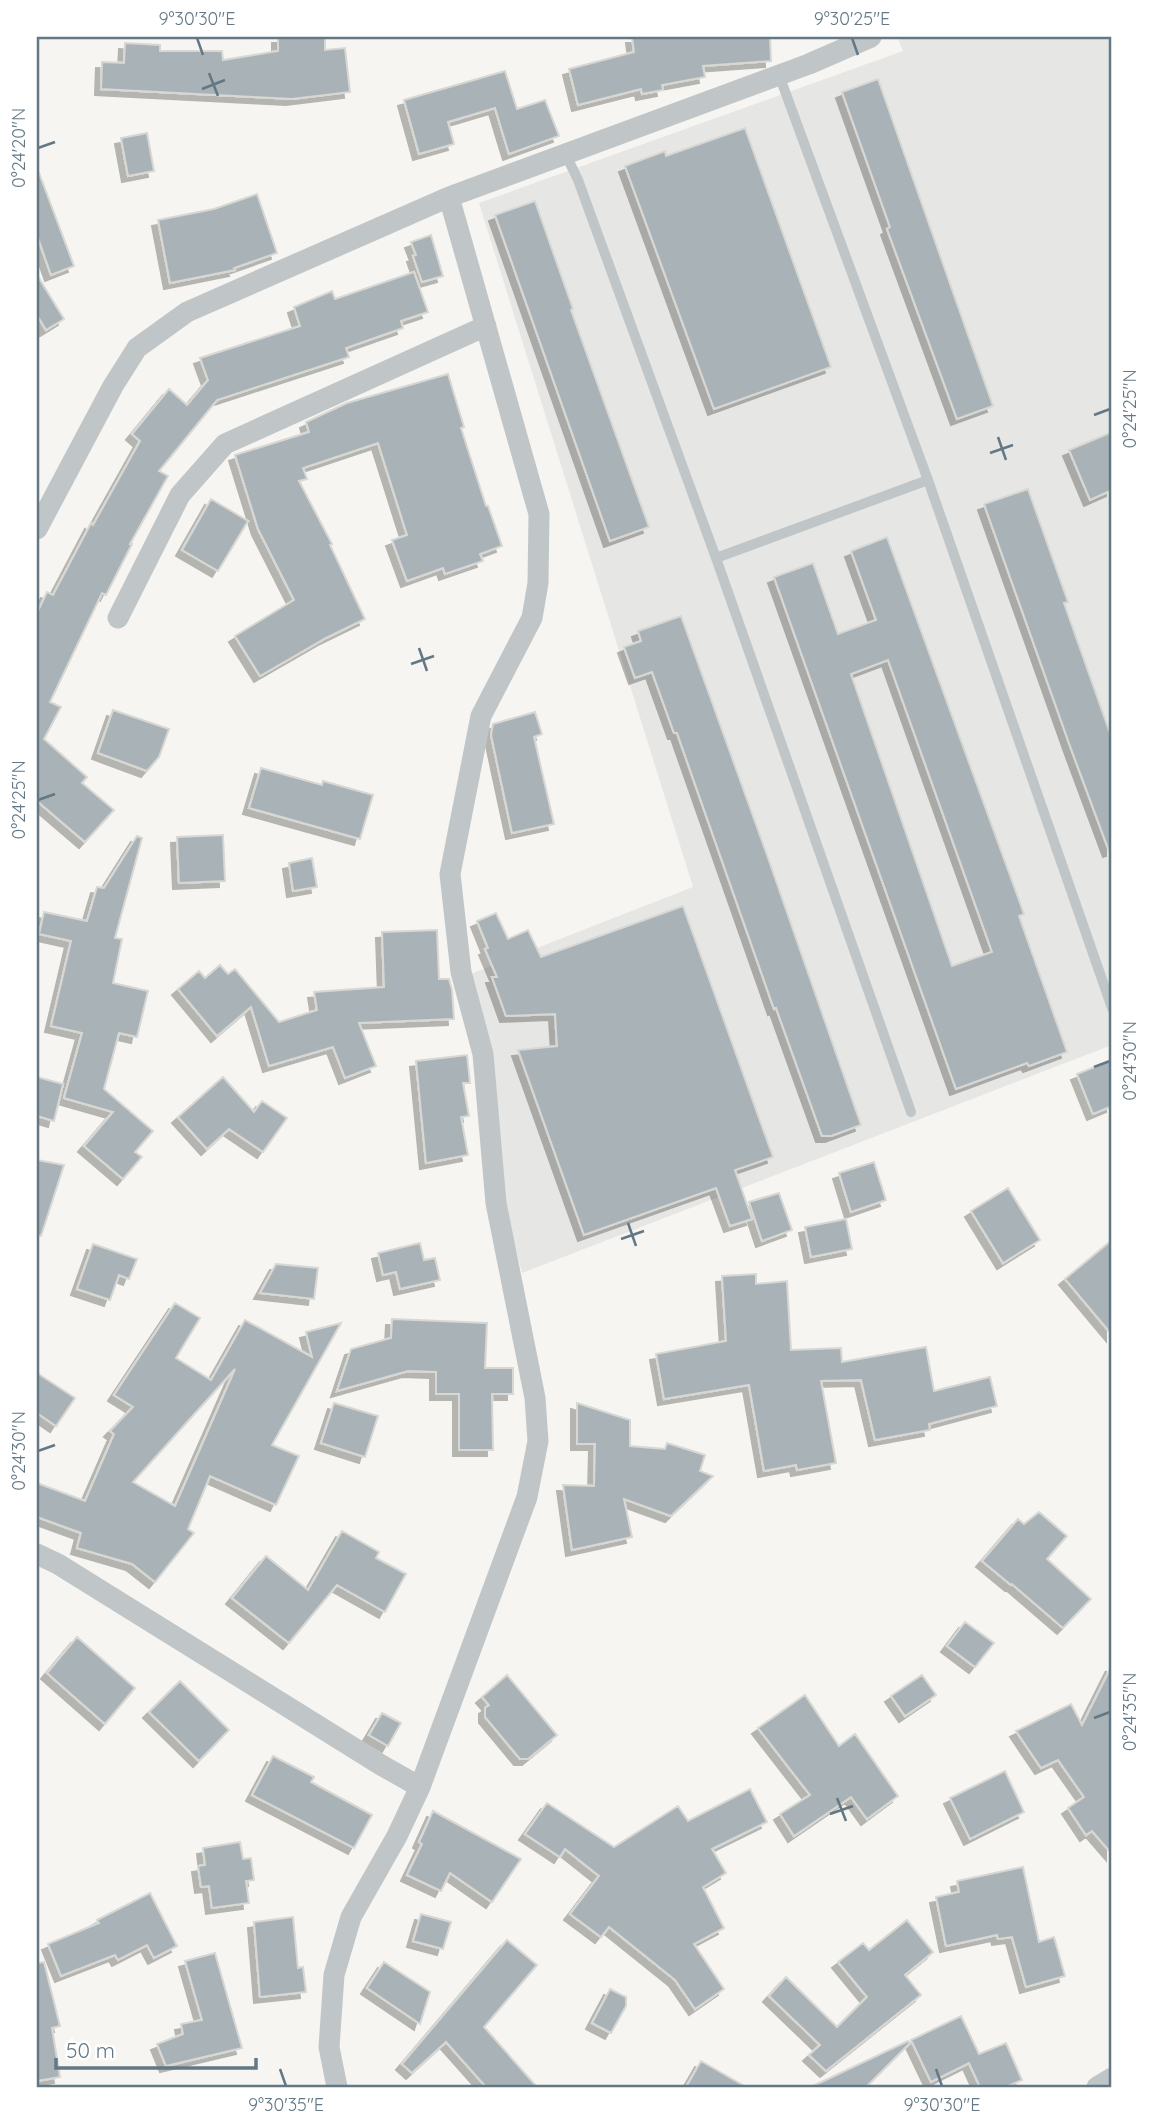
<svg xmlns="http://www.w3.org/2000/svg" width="1149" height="2124" font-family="Quicksand,sans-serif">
<defs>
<filter id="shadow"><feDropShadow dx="-6" dy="6" stdDeviation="0" flood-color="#0004"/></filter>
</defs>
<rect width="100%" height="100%" fill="#f6f5f1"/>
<path fill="#e6e7e5" d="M914 37H1112V1045L522 1273 505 1206 468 975 693 887 479 203 903 51 898 39Z"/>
<path fill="#a9b3b7" stroke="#d7d7d4" stroke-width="2" fill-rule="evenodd" filter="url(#shadow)" d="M278 37H325V50L345 48 350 92 292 99 101 89 102 62 124 63 125 43 160 45V51H222L223 60 278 51Z
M632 37H770L771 61 703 66 705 77 662 85 663 90 642 94 641 89 578 105 569 69 634 52Z
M505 71 517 109 545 100 559 136 509 154 495 108 448 122 454 144 419 154 404 100Z
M878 79 993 406 957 419 887 229 890 227 842 92Z
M745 128 831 367 714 409 625 166 665 151 666 156Z
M147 133 154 171 128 176 121 138Z
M37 173H39L74 266 51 275 37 235Z
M257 194 277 253 234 268 235 270 170 283 158 220 214 209Z
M535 201 573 309 571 310 649 527 610 541 495 215Z
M431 235 443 276 422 282 413 256 416 255 411 242Z
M414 272 428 312 401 321 403 328 346 348 349 357 217 400 159 471 168 476 130 544H132L106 595 102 593 50 702 61 707 44 739 87 777 82 783 114 810 85 842 37 801V613L47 592 53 595 91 523 93 525 140 441 132 434 169 389 187 405 208 380 200 358 300 326 294 307 332 291 335 299Z
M37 275 64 319 46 330 37 315Z
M448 374 464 427 461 428 486 506H488L502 546 480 554 483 561 445 574 443 568 407 581 392 540 407 535 378 443 303 468 307 479 299 481 332 544 330 545 365 619 326 638 260 676 235 636 294 600 258 529 235 455 309 432 306 422 347 403Z
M1112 432V490L1090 500 1069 450Z
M1028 489 1068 602 1064 603 1112 739V850L1109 851 1070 746 984 504Z
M211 499 248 521 218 571 182 550Z
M887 537 1024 914 1019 916 1067 1052 1029 1066 1027 1063 956 1089 774 577 813 563 838 634 876 620 851 551ZM888 660 992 952 952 966 851 674Z
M681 616 767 855 861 1125 831 1136H822L776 1008 774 1009 677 733H674L652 672 635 678 624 647 641 641 638 631Z
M113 710 169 729 159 757 147 771 98 753Z
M535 712 542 734 534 737 554 824 512 833 491 735 493 724Z
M261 768 322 785 323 781 373 795 360 839 249 808Z
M223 835 225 881 179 883 177 837Z
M137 836 142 838 115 938 122 939 113 983 148 991 137 1037 119 1033 104 1089 153 1131 135 1152 142 1157 123 1179 84 1146 113 1112 64 1098 82 1033 51 1026 71 941 39 934 44 912 87 921 97 887 104 888Z
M312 858 317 887 293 891 289 863Z
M683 906 773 1157 735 1170 752 1219 730 1226 716 1188 584 1235 518 1050 557 1046 555 1014 506 1016 492 977H497L485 949 488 948 477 921 496 913 508 939 528 930 541 957Z
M437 930 439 979H449L452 990 454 1019 359 1023 376 1066 345 1078 333 1047 269 1066 251 1007 217 1036 178 989 199 971 205 978 220 965 228 974 235 969 279 1022 317 1010 314 992 384 987 382 932Z
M467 1055 470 1083H463L469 1116 461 1117 468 1155 426 1163 416 1061Z
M1112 1060V1106L1093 1114 1077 1074Z
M37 1077 63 1084 54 1121 37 1116Z
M223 1077 254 1112 262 1101 287 1118 263 1152 229 1129 207 1149 178 1117Z
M37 1160 64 1165 41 1236 37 1235Z
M874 1162 886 1200 851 1212 839 1173Z
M1008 1188 1040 1240 1003 1263 971 1211Z
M779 1193 792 1230 762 1241 749 1202Z
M846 1219 852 1249 811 1257 805 1227Z
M1112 1240V1335L1065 1279Z
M420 1243 424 1260 435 1258 440 1280 400 1289 396 1272 383 1275 378 1253Z
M93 1244 137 1259 129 1279 119 1275 110 1300 77 1289Z
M276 1264 318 1268 314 1299 260 1293Z
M756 1274V1284L787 1281 791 1350 841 1348 842 1362 926 1347 934 1391 990 1377 997 1406 929 1424 930 1430 875 1440 861 1380 821 1381 836 1463 797 1470 796 1465 764 1471 749 1385 664 1399 656 1354 726 1341 722 1276Z
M175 1303 200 1318 176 1358 211 1380 245 1320 312 1357 306 1332 341 1323 272 1445 299 1456 276 1505 210 1476 188 1529 194 1533 155 1582 132 1564 77 1548 81 1533 37 1517V1483L85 1501 114 1434 110 1431 133 1407 114 1395ZM235 1369 175 1506 133 1482 216 1390Z
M392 1319 487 1323 485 1368H513V1394H492L493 1450H459V1394H436V1372L408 1371 337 1391 351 1349 391 1338Z
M37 1373 75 1398 56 1426 37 1413Z
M334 1403 378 1416 365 1457 321 1443Z
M577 1403 630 1420V1446L665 1449 667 1443 705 1455 700 1471 713 1476 671 1516 624 1499 632 1537 572 1550 563 1485 594 1486 595 1444H577Z
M1039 1512 1067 1536 1047 1559 1091 1599 1063 1628 1012 1584 1011 1585 982 1561 1018 1519 1024 1524Z
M342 1531 379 1552 376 1558 406 1574 385 1612 337 1585 289 1643 232 1598 266 1556 308 1590Z
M965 1622 994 1643 975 1667 947 1646Z
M77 1637 135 1688 105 1724 47 1673Z
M1112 1665V1854L1092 1831 1086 1835 1068 1808 1084 1797 1058 1760 1041 1768 1016 1731 1071 1704 1082 1725Z
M507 1675 557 1735 528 1759H520L485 1717V1708L489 1705 482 1697Z
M922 1675 936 1695 905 1716 891 1696Z
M180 1681 229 1730 199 1761 149 1712Z
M805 1695 839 1746 855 1734 898 1796 867 1819 851 1797 794 1836 780 1814 810 1795 758 1728Z
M382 1713 401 1723 388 1746 369 1735Z
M273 1756 314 1777 311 1782 372 1815 354 1848 252 1795Z
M1005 1771 1024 1812 970 1839 950 1798Z
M750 1789 767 1822 712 1849 726 1873 703 1887 724 1928 694 1944 724 1989 695 2009 675 1980 609 1927 601 1937 570 1914 599 1876 565 1849 560 1857 525 1834 547 1803 614 1847 678 1806 688 1821Z
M433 1811 521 1859 492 1902 450 1873 441 1891 407 1875 422 1844 419 1842Z
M240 1842 243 1859 251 1858 254 1880 246 1881 249 1903 212 1908 209 1886 201 1887 198 1866 205 1865 203 1848Z
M1023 1867 1039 1942 1054 1937 1065 1976 1026 1987 1012 1937 998 1939 997 1935 946 1946 936 1897 959 1892 957 1881Z
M150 1893 177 1946 154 1958 147 1945 118 1960 115 1955 61 1976 48 1944 99 1923 97 1920Z
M421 1914 451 1922 443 1949 413 1941Z
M293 1917 298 1968 303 1967 306 1992 260 1997 254 1922Z
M907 1920 933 1952 905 1975 921 1995 826 2071 809 2055 820 2045 769 1996 786 1977 837 2027 867 1997 838 1962 863 1943 869 1950Z
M507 1940 537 1965 484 2027 537 2087H486L446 2042 412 2073 402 2064Z
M215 1953 242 2048 166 2066 157 2044 183 2034 181 2024 202 2020 185 1961Z
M44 1962 60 2026 52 2028 60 2077 37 2081V1963Z
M384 1962 430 1992 420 2024 367 1988Z
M610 1989 626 1997V2006L611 2033 592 2023Z
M961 2016 979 2054 1006 2043 1022 2080 1006 2087H980L969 2063 931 2082 911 2040Z
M908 2041 910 2043 866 2087H811Z
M701 2061 746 2087H686Z"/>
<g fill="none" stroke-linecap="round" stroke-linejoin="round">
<path stroke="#c0c6c8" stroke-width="10" d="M779 75 928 480 1112 1008
M566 155 578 180 716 558 911 1112
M716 558 928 480"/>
<path stroke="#c0c6c8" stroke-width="21" d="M37 529 113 386 137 348 187 312 449 197 809 64 871 37
M118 618 180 495 225 444 486 326
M37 1554 58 1564 381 1765 420 1787 397 1836 351 1917 334 1975 329 2047 337 2087
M420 1787 527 1497 538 1441 535 1398 496 1203 483 1054 461 972 450 874 481 716 532 618 538 583 539 514 449 197
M1097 2087 1112 2078"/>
</g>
<path fill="none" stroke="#637884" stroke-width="2.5" d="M197 38 203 55M852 38 858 55M209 73 218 96M202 89 225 80M38 148 55 142M1094 415 1110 409M998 437 1006 460M990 453 1013 445M419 648 427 671M411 664 434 656M38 800 55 794M1094 1067 1110 1061M628 1223 636 1246M621 1239 644 1231M38 1451 55 1445M1094 1718 1110 1712M837 1798 846 1821M830 1814 853 1806M280 2069 286 2086M936 2069 942 2086"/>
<rect width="1149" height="2124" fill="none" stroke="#ffffff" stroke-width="77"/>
<path d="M56 2058v10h200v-10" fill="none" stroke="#637884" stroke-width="3.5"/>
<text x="66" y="2058" font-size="21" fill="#637884" stroke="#ffffff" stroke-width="5" paint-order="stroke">50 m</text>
<rect x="38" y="38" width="1072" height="2048" fill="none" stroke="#637884" stroke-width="2.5"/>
<g font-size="18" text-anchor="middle" fill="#637884">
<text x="197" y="25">9°30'30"E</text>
<text x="852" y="25">9°30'25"E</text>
<text transform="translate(19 148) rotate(-90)" y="6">0°24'20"N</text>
<text transform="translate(1130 409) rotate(-90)" y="6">0°24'25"N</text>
<text transform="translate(19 800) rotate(-90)" y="6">0°24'25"N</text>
<text transform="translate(1130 1061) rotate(-90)" y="6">0°24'30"N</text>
<text transform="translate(19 1451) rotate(-90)" y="6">0°24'30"N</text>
<text transform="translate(1130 1712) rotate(-90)" y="6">0°24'35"N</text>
<text x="286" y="2111">9°30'35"E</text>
<text x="942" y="2111">9°30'30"E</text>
</g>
</svg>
